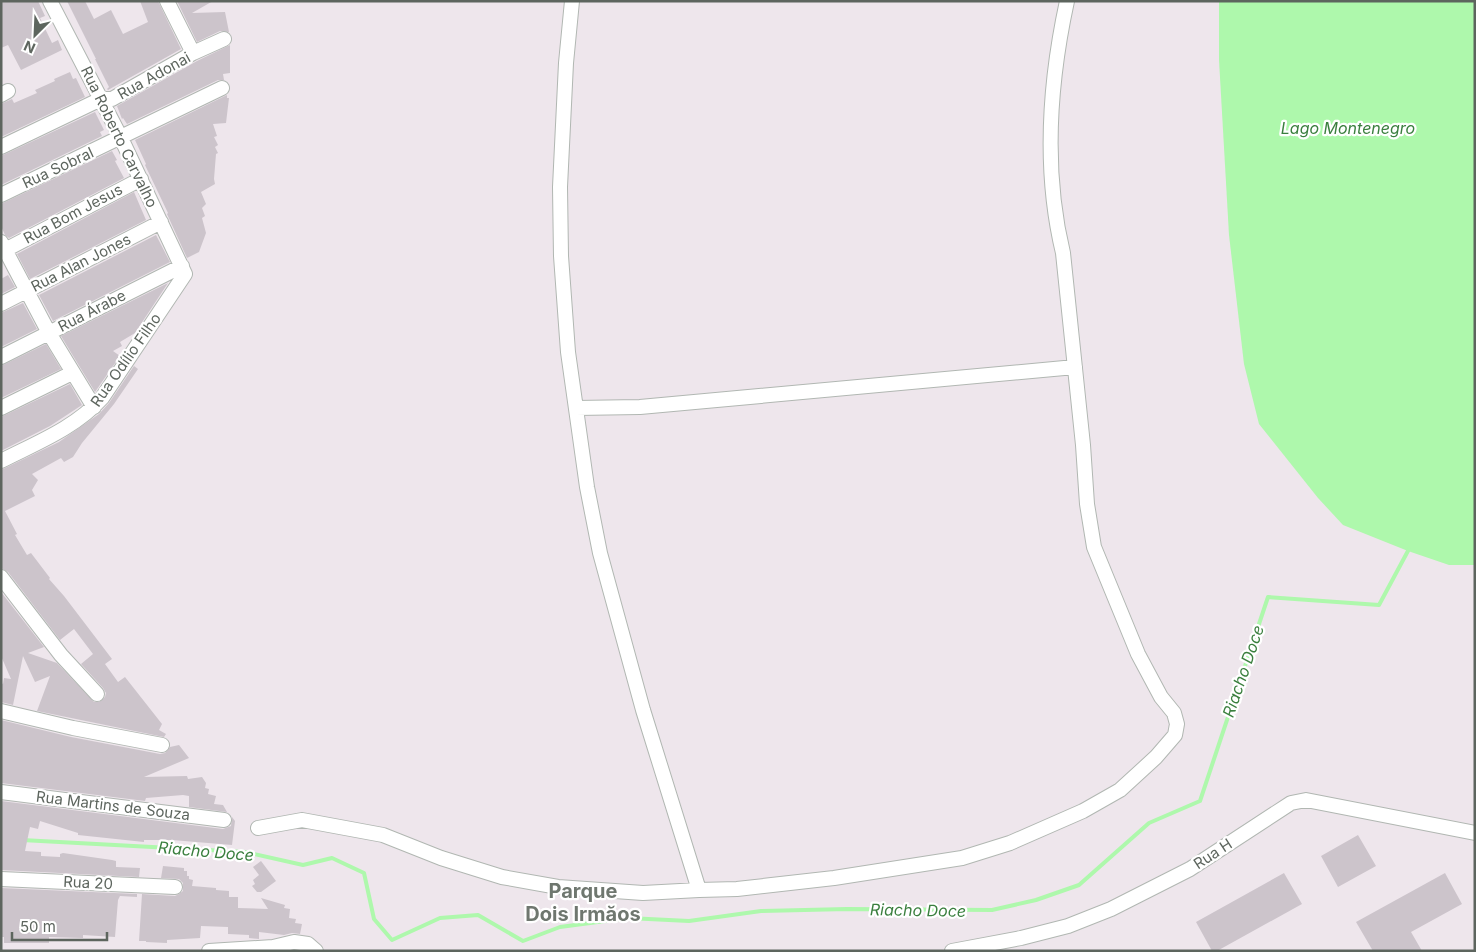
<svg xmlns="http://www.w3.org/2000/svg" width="1476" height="952" font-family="Inter,sans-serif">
<rect width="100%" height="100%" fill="#eee6ec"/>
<path fill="#aef8ac" d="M1219 1H1475V565H1449L1408 551 1343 525 1318 498 1259 424 1244 364 1229 235 1219 60Z"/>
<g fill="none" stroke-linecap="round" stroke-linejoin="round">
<path stroke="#aef8ac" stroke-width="4" d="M22 840 245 852 303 865 332 858 364 873 374 919 392 940 440 918 478 915 523 941 560 927 628 918 689 921 761 911 847 909 992 910 1036 900 1079 885 1149 823 1200 801 1268 597 1379 605 1409 549"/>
</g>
<path fill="#ccc4cb" d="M1 1H38L45 16 40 18 52 43 58 40 62 50 21 70 8 45 1 48Z
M67 1H85L94 19 111 10 123 34 148 22 140 1H158L181 49 108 90 107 89 109 87 95 59H96Z
M177 1H213L192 13 225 12 229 32 220 31 197 42Z
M230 45V73L223 74 224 80H218L127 124 123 118 122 119 117 106 197 61Z
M70 72 73 79 76 78 85 97 1 137V104L12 99 14 103 37 93 35 90 55 81 54 79Z
M227 95V98H229L226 123 213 124 217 136 214 137 218 145 215 147 218 153 216 154 214 179 215 184 201 192 206 204 202 208 205 216 202 218 206 233 199 252 187 258 167 214 168 213 145 165 146 164 135 140Z
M95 112 104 130 100 132 102 136 1 185V156Z
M112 151 117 160 115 161 124 178 9 238 5 235 1 226V204Z
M134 192 146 220 30 279 17 254Z
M156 235 170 262 53 321 39 295Z
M8 275 15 287 1 294V279Z
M168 283 135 333 120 342 122 346 113 351 120 356 95 392 61 336Z
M23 303 37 329 1 347V313Z
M46 344 61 369 1 398V366Z
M134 366 138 369 114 404 82 443 73 457 64 462 61 458 32 474 38 480 32 490 35 496 5 511 17 534 15 535 27 555 31 553 50 578 49 579 64 596 112 659 105 664 118 682 125 677 162 724 159 730 166 734 164 737 37 711 50 676 35 682 23 656 13 705 1 702V683L3 684 4 678 11 679 1 656V592L44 647 28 653 57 663 94 702H99L105 697 106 693 103 688 81 664 93 654 74 629 60 640 8 572 1 568V470L59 442 99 414 109 403Z
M70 384 82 405 50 426 1 451V417Z
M1 720 71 737 160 754 165 753 170 747 179 745 189 758 144 777 187 776 188 779 202 777 206 783 205 788 209 789 208 794 216 796 214 804 223 805 227 812 189 807V796L183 795 146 798 145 801 1 783Z
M1 801 223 829 231 826 232 817 235 821 232 845 172 840H144V842L78 835V833L40 821 38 829 30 827 25 851 41 852V856L60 857V854L63 853 112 860 116 861V867L140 868 139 877 1 870Z
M1358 835 1376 866 1338 887 1321 856Z
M261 861 276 881 261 892H257L252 886 255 884 253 880 259 875 253 867Z
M163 866 184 868V871H187V876H189V879L193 880 192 886 216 888V890L229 891V897H238V908L268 909 261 898 285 905 284 908 290 909 289 918 296 919 295 923 302 924 300 934 292 933 284 935 259 932V939L249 938V935L228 934V927L201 926 200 938 167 940V943L146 942V941H139L142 894 175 896 179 894 183 891V883L179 879 161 878Z
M1284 873 1302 904 1217 951H1212L1196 922Z
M1445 873 1462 904 1411 932 1422 951H1373L1356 922Z
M1 888 137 894V897L120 896 118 900 115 937 83 935V938L49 937V943H4V937H1Z"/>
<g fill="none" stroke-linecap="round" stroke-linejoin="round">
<defs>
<path id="street" d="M167 1 193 53
M572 1 566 63 560 187 561 256 568 352 587 487 600 553 643 710 699 890
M1 95 8 91
M1 147 101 99H112L193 53 224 39
M1 195 222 88
M1 242 49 333 94 407
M5 250 141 179
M1 304 161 222
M1 357 182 266
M1 408 72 373
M576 408 640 407 1075 367
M1 461C36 443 75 428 102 398L185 274 121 138 50 1
M1 577 61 655 97 694
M1 711 73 728 162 745
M1 792 224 820
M258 828 302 820 383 835 441 858 502 877 558 887 643 893 699 890 737 889 834 878 962 858 1010 843 1083 811 1120 790 1156 757 1175 735 1177 724 1174 713 1161 697 1138 654 1094 547 1087 504 1083 445 1063 253C1043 170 1049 84 1067 1
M1 879 175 887
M209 951 273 947 294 942 308 944 316 951
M952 951 1021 938 1068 926 1111 909 1190 869 1291 803 1306 800 1475 833"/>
</defs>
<use href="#street" stroke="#b1b7b2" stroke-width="16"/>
<use href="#street" stroke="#fff" stroke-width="14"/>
</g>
<g text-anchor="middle" stroke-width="4.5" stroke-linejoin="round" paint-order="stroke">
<g font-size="15" fill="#5d655e" stroke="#fff">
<text transform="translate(154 76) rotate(-29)" y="5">Rua Adonai</text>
<text transform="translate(119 137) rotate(64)" y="5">Rua Roberto Carvalho</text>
<text transform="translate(58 168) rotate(-25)" y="5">Rua Sobral</text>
<text transform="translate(73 214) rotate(-28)" y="5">Rua Bom Jesus</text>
<text transform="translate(81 263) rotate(-27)" y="5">Rua Alan Jones</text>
<text transform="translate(92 311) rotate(-27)" y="5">Rua Árabe</text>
<text transform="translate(126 360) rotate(-55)" y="5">Rua Odílio Filho</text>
<text transform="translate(113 806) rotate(7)" y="5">Rua Martins de Souza</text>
<text transform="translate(1213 854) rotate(-33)" y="5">Rua H</text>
<text transform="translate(88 883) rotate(3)" y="5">Rua 20</text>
</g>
<g font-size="16" font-style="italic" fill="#3a7f3e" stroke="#fff">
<text x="1348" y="134">Lago Montenegro</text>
<text transform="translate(1243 671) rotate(-71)" y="6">Riacho Doce</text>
<text transform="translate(206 851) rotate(5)" y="6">Riacho Doce</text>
<text transform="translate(918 910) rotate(1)" y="6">Riacho Doce</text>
</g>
<g font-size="20" font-weight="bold" fill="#6f776f" stroke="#fff">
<text x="583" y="898">Parque<tspan x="583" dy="23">Dois Irmăos</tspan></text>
</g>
</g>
<rect width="1476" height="952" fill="none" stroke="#5d655e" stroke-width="5"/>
<g transform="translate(35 35) rotate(204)" stroke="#ffffff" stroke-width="4" paint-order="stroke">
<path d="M0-4L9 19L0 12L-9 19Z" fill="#5d655e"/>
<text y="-8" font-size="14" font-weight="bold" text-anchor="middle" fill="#5d655e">N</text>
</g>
<path d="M12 932v8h95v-8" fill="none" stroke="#5d655e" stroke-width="2.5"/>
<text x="20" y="932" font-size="15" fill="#5d655e" stroke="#ffffff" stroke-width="4" paint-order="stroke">50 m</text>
</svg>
